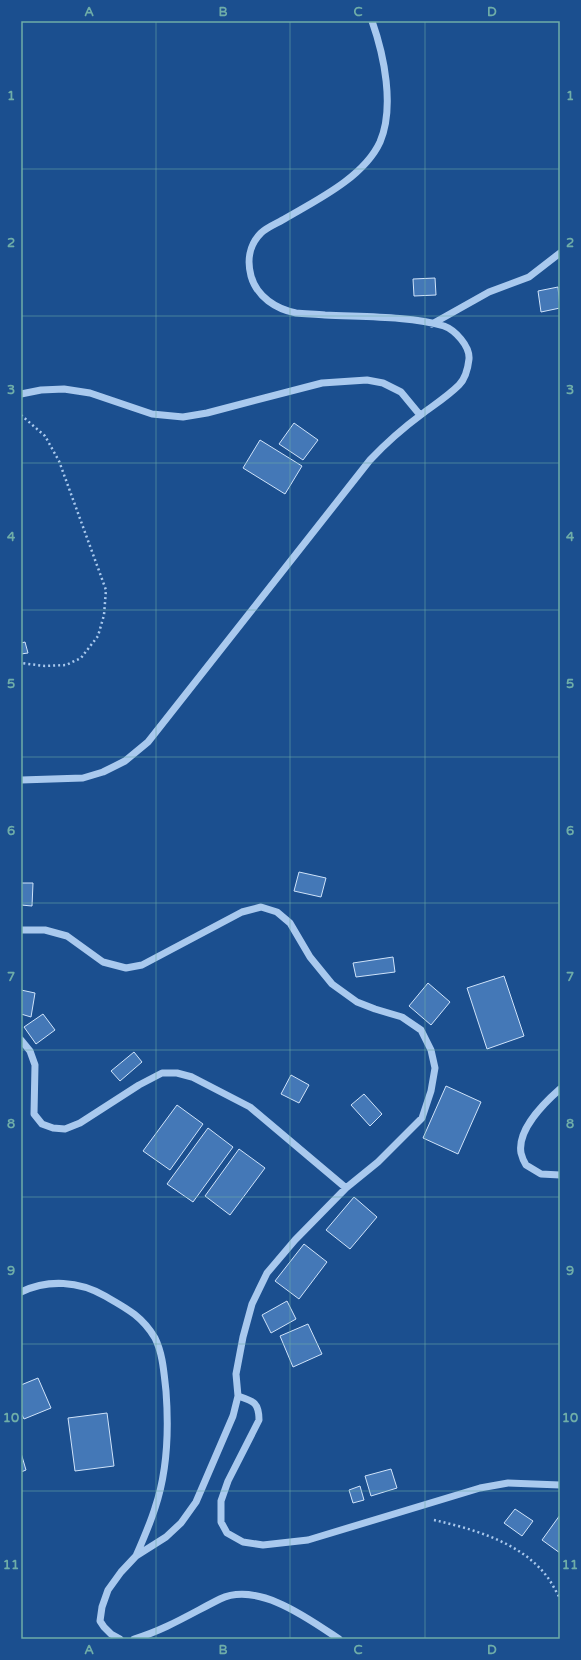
<svg xmlns="http://www.w3.org/2000/svg" width="581" height="1660" font-family="'Varela Round',sans-serif">
<rect width="100%" height="100%" fill="#1b4f8f"/>
<path fill="#4478b7" stroke="#cfe3fa" d="M435 278 436 295 414 296 413 279Z
M558 287 560 308 541 312 538 291Z
M294 423 318 440 303 460 279 444Z
M260 440 302 466 285 494 243 468Z
M25 642 28 653 21 654V643Z
M299 872 326 878 321 897 294 891Z
M21 883H33L32 906 21 905Z
M393 957 395 972 356 977 353 963Z
M504 976 524 1036 487 1049 467 988Z
M428 983 450 1002 431 1025 409 1006Z
M21 990 35 993 31 1017 21 1014Z
M43 1014 55 1030 36 1044 24 1027Z
M134 1052 142 1062 120 1081 111 1071Z
M291 1075 309 1085 299 1103 281 1094Z
M446 1086 481 1102 458 1154 423 1138Z
M364 1094 382 1114 370 1126 351 1105Z
M177 1105 203 1124 170 1170 143 1151Z
M208 1128 233 1147 193 1202 167 1184Z
M239 1149 265 1168 230 1215 205 1196Z
M354 1197 377 1217 350 1249 326 1230Z
M304 1244 327 1262 299 1299 275 1281Z
M287 1301 296 1319 271 1333 262 1315Z
M308 1324 322 1354 293 1367 280 1336Z
M38 1378 51 1408 24 1419 21 1413V1385Z
M107 1413 114 1466 75 1471 68 1418Z
M21 1453 26 1470 21 1472Z
M391 1469 397 1488 371 1496 365 1476Z
M360 1486 364 1500 353 1503 349 1490Z
M515 1509 533 1521 522 1536 504 1523Z
M560 1515V1553L542 1540Z"/>
<g fill="none" stroke-linecap="round" stroke-linejoin="round">
<path stroke="#a9c9ee" stroke-width="2.5" stroke-dasharray="2 3" stroke-linecap="butt" d="M21 415 45 436 59 461 106 590 104 615 98 636 81 658 66 665 45 666 21 663
M434 1520C473 1529 519 1542 545 1574 551 1581 555 1590 560 1598"/>
<path stroke="#a9c9ee" stroke-width="7" d="M432 324 489 292 529 277 560 253
M21 394 41 390 64 389 90 393 152 414 183 417 207 413 322 383 367 380 383 383 401 392 420 415
M21 780 83 778 103 772 125 761 148 742 370 460C386 443 403 428 422 414 434 405 448 396 459 385 466 378 468 368 469 359 470 346 455 330 444 326 410 316 361 317 325 315 316 314 306 314 296 313 276 309 257 297 251 276 247 261 249 245 261 233 267 227 278 223 286 218 317 200 364 177 380 142 395 107 384 55 372 21
M21 930H45L67 936 103 962 126 968 142 965 242 912 261 907 277 912 290 923 310 957 332 984 357 1002 375 1009 402 1017 421 1030 431 1050 435 1068 431 1091 422 1118 378 1162 346 1188 295 1240 267 1273 252 1304 243 1337 236 1374 238 1396 233 1416 196 1502 181 1523 166 1537 136 1556 121 1572 108 1590 102 1607 100 1621 104 1627 111 1634 120 1639
M21 1040 30 1051 35 1065 34 1114 42 1124 53 1128 65 1129 80 1123 139 1085 162 1073H177L192 1077 250 1107 346 1188
M560 1089C544 1103 517 1130 521 1153 522 1157 524 1162 526 1165L541 1174 560 1175
M21 1292C48 1279 79 1281 105 1296 126 1308 142 1316 155 1338 163 1354 164 1374 166 1391 169 1431 168 1470 155 1508 150 1524 143 1540 136 1556
M238 1396C253 1401 259 1402 259 1420L228 1481 221 1501V1522L227 1533 243 1542 263 1545 308 1540 480 1488 508 1483 560 1485
M134 1639C165 1630 192 1613 220 1599 258 1581 309 1619 339 1639"/>
</g>
<path fill="none" stroke="#6fada8" stroke-width="1" stroke-opacity="0.55" d="M156 21V1639M290 21V1639M425 21V1639M21 169H560M21 316H560M21 463H560M21 610H560M21 757H560M21 903H560M21 1050H560M21 1197H560M21 1344H560M21 1491H560"/>
<rect width="581" height="1660" fill="none" stroke="#1b4f8f" stroke-width="44"/>
<rect x="22" y="22" width="537" height="1616" fill="none" stroke="#6fada8" stroke-width="1.5"/>
<g font-size="13" text-anchor="middle" font-weight="bold" fill="#6fada8">
<text x="89" y="16">A</text>
<text x="223" y="16">B</text>
<text x="358" y="16">C</text>
<text x="492" y="16">D</text>
<text x="11" y="100">1</text>
<text x="570" y="100">1</text>
<text x="11" y="247">2</text>
<text x="570" y="247">2</text>
<text x="11" y="394">3</text>
<text x="570" y="394">3</text>
<text x="11" y="541">4</text>
<text x="570" y="541">4</text>
<text x="11" y="688">5</text>
<text x="570" y="688">5</text>
<text x="11" y="835">6</text>
<text x="570" y="835">6</text>
<text x="11" y="981">7</text>
<text x="570" y="981">7</text>
<text x="11" y="1128">8</text>
<text x="570" y="1128">8</text>
<text x="11" y="1275">9</text>
<text x="570" y="1275">9</text>
<text x="11" y="1422">10</text>
<text x="570" y="1422">10</text>
<text x="11" y="1569">11</text>
<text x="570" y="1569">11</text>
<text x="89" y="1654">A</text>
<text x="223" y="1654">B</text>
<text x="358" y="1654">C</text>
<text x="492" y="1654">D</text>
</g>
</svg>
